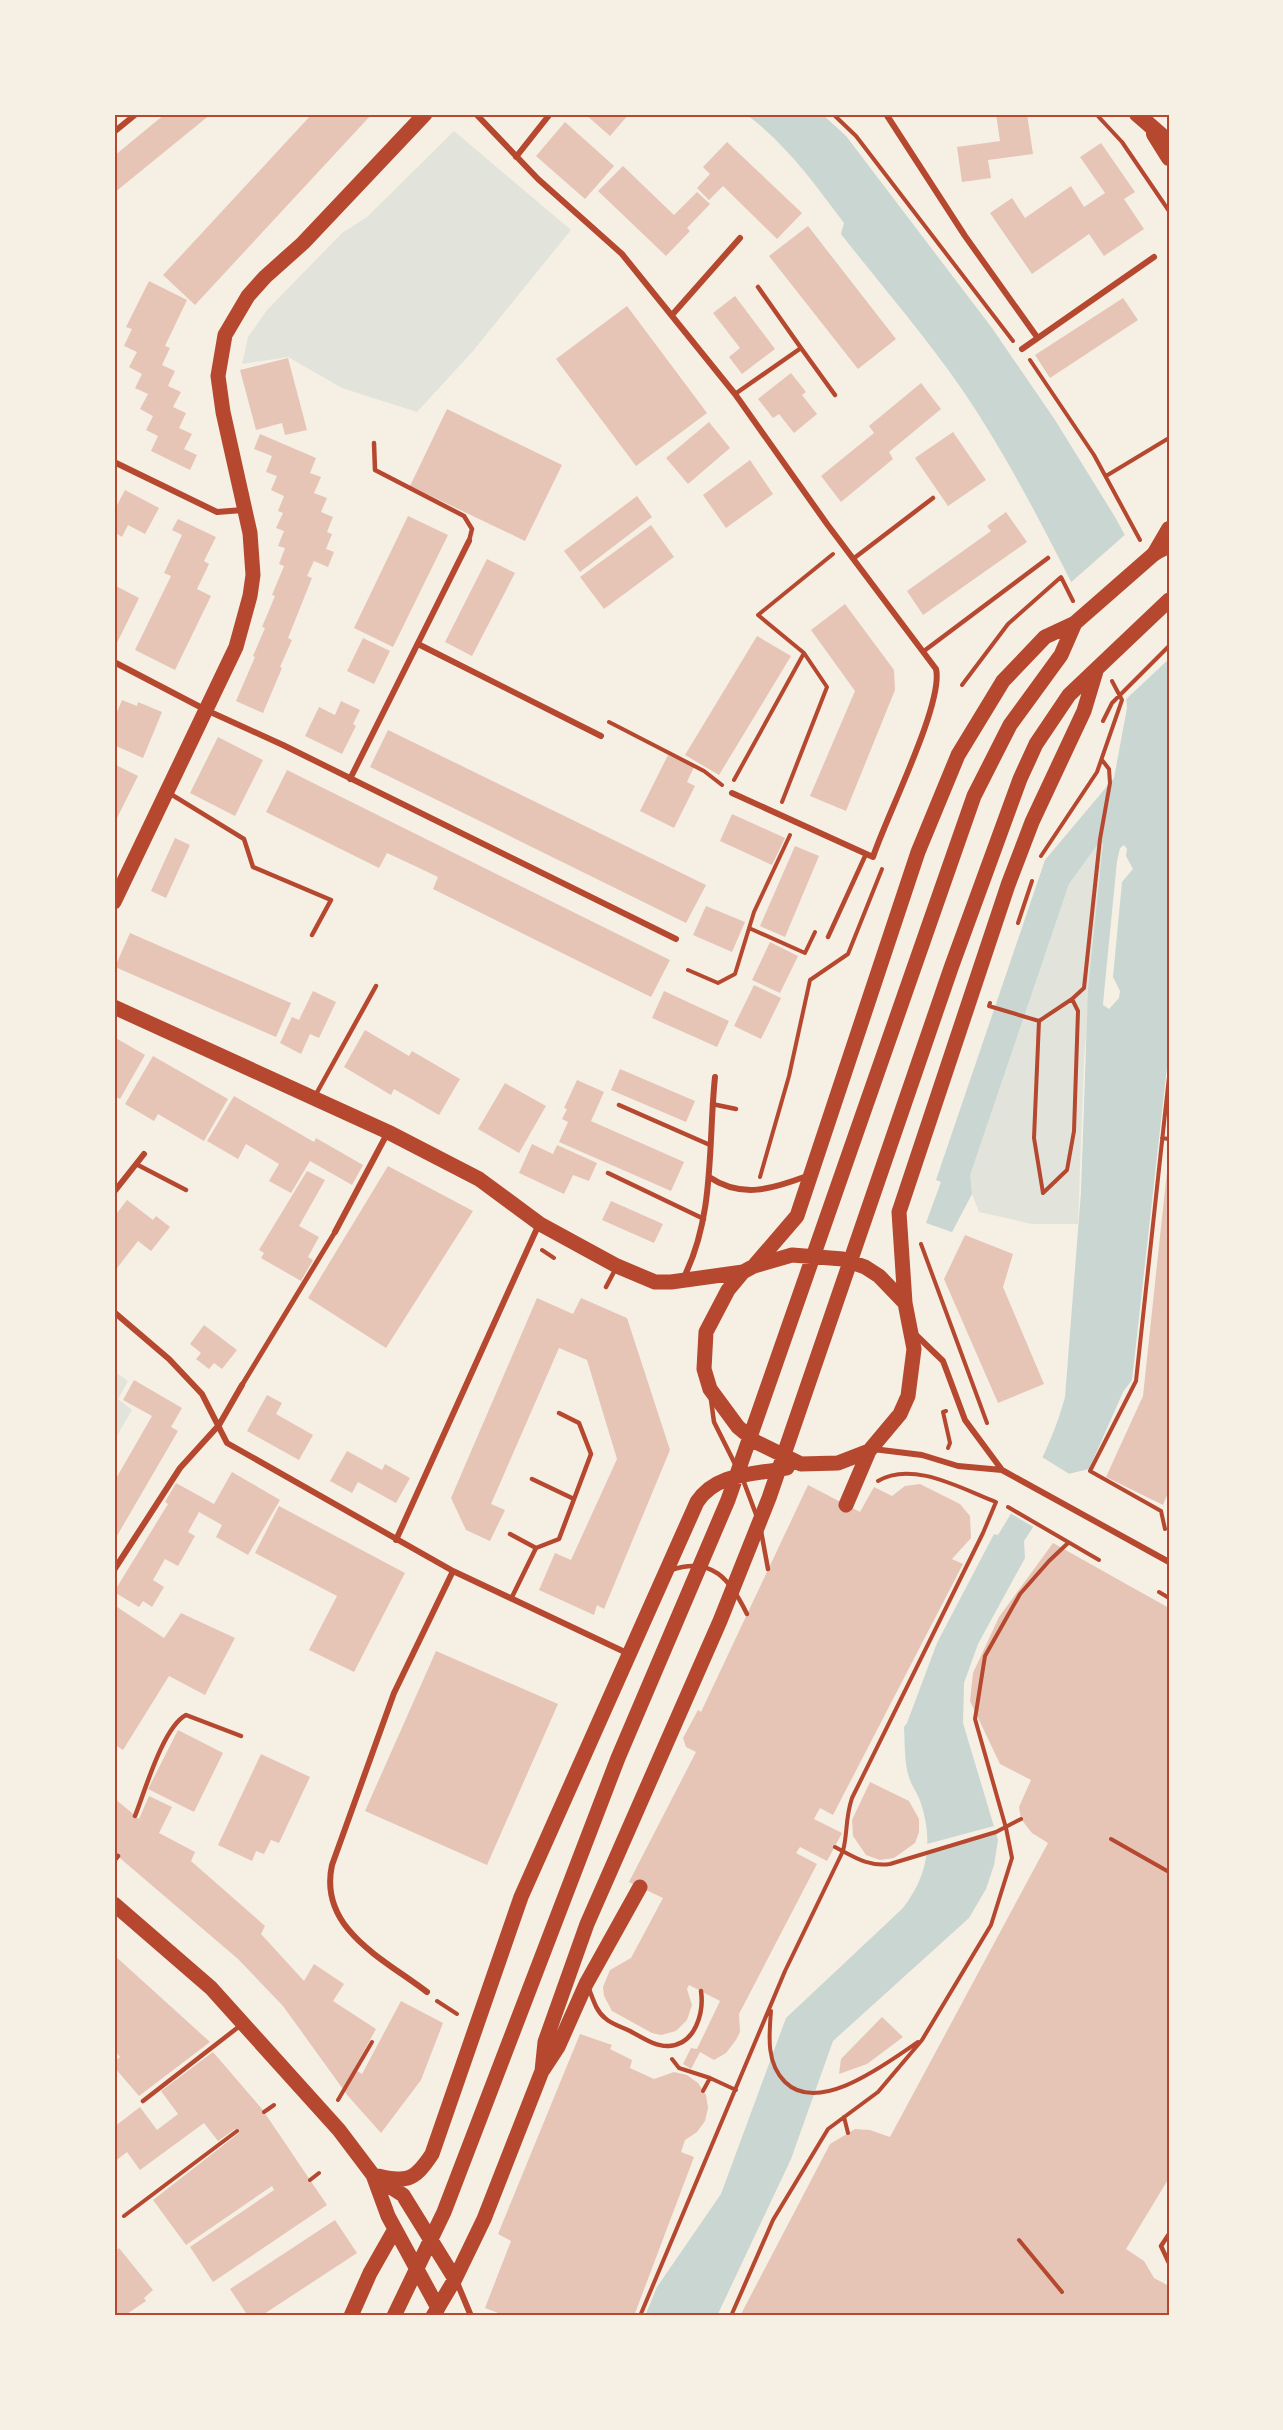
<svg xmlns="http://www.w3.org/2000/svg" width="1283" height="2430" font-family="Roboto,sans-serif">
<rect width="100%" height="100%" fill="#f6efe4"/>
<path fill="#e2e4dc" d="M454 131 571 230 473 351 417 412 342 388 288 357 242 364 248 337 267 310 342 233 367 217Z
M1103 843 1084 1060 1078 1224H1032L979 1212 972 1194 969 1175 1069 884 1098 844Z
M114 1371 128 1381 118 1399 132 1410 114 1441Z"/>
<path fill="#c9d6d2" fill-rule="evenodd" d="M746 114H822L846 136 992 328 1055 420 1115 517 1169 616V1049L1132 1380 1123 1392 1089 1469 1068 1474 1024 1541 1025 1558 978 1644 964 1683 963 1723 998 1840 994 1865 986 1889 969 1918 833 2041 791 2159 717 2316H645L657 2287 721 2194 786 2018 903 1908C929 1875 934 1838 919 1798 916 1791 911 1785 909 1777 904 1763 905 1742 904 1727L907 1723 937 1643 994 1534 998 1535C1027 1487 1050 1452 1065 1397L1081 1192 1088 990 1103 843 1098 844 1069 884 970 1175 972 1194 952 1232 926 1223 941 1182 936 1180 1045 860 1114 778 1127 708 1126 694C1079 598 1034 502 977 412 937 349 887 293 841 234L844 223C814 183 786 144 746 114ZM1124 845 1127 849 1126 856 1133 869 1122 882 1113 977 1120 991 1119 998 1109 1009 1103 1005 1104 993 1117 861 1120 848Z"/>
<path fill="#f6efe4" d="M1127 533 1169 609V659L1124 701 1123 695 1069 584Z
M1042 1457 1071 1475 1037 1529 1008 1512Z
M994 1826 996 1832 927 1851V1844Z"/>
<path fill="#e6c5b7" d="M165 114H211L114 193V156Z
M312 114H372L195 305 163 275Z
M585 114H629L610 136Z
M996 114H1027L1033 154 988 160 991 178 962 182 957 147 1000 141Z
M565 122 614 166 585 199 536 156Z
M727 142 802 213 777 239 723 186 709 200 697 188 710 174 703 167Z
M1101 143 1135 192 1124 199 1144 229 1104 256 1089 234 1032 274 990 213 1012 198 1025 218 1071 186 1084 207 1105 193 1080 157Z
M623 166 674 215 697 192 710 204 687 228 690 231 666 256 598 191Z
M808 226 896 339 858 369 769 256Z
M149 281 187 300 165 346 170 348 162 365 175 371 168 386 181 392 173 407 186 413 179 428 192 434 184 449 197 455 190 470 151 451 158 436 146 430 153 416 140 409 148 394 135 388 142 374 129 367 137 352 124 346 132 329 126 327Z
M735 296 775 349 742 374 729 357 740 348 713 313Z
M1123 298 1138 320 1050 378 1035 355Z
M627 306 707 413 636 466 556 359Z
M288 358 307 430 285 435 282 423 256 430 240 370Z
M791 373 806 392 802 395 817 414 794 433 779 414 773 418 758 399Z
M921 383 941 409 889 452 893 459 841 502 821 476 874 433 869 426Z
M447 409 562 465 525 541 410 486Z
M709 422 730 448 688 484 666 458Z
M953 432 986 480 948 506 915 458Z
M260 434 316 458 310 473 321 477 314 493 327 498 321 512 333 517 327 532 332 534 326 549 334 552 328 567 314 561 307 576 312 578 288 638 292 640 280 667 282 668 263 713 236 701 255 657 253 656 265 628 262 627 275 596 272 595 284 566 279 564 285 548 278 546 284 531 276 528 283 513 278 511 284 496 271 490 277 476 266 472 272 456 254 449Z
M750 460 773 494 726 528 703 495Z
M125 490 159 508 145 534 128 525 122 537 114 532V511Z
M637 496 652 517 580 572 564 551Z
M1006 512 1027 542 923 615 907 591 991 531 987 526Z
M408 516 448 535 393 647 354 628Z
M178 519 216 537 204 561 209 564 197 589 211 596 175 670 135 650 171 576 164 573 182 535 172 530Z
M651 525 674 557 604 609 580 577Z
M487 559 515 573 472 656 445 642Z
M114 585 139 598 117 643 114 642Z
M845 604 894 670 895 690 846 811 810 796 855 691 811 630Z
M757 636 791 656 719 775 685 755Z
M363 638 390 651 374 684 347 671Z
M122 700 137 706 138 702 162 712 143 758 114 745V719Z
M341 701 360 710 353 724 356 726 342 754 305 736 319 707 335 715Z
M388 730 706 885 686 923 370 767Z
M218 737 263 760 235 816 190 793Z
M668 755 694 767 687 782 695 786 674 828 640 811Z
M114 764 138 776 114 824Z
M287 770 670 960 651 997 433 889 438 877 415 866 387 853 379 868 266 812Z
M732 814 785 838 772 865 720 841Z
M175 838 190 845 166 898 151 891Z
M795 846 819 856 785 937 760 926Z
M706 906 745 922 732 952 693 935Z
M130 933 291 1003 276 1037 115 967Z
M770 942 798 956 780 993 752 980Z
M754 985 781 998 761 1039 734 1026Z
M313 991 336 1002 319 1038 310 1034 301 1054 280 1043 292 1017 299 1020Z
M664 991 729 1021 717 1047 652 1018Z
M365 1030 409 1056 412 1051 460 1079 439 1115 394 1089 391 1095 344 1067Z
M114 1037 145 1055 120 1099 114 1096Z
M153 1056 228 1099 204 1141 158 1114 154 1121 125 1104Z
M620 1069 695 1101 686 1122 611 1090Z
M577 1080 604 1092 591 1121 684 1162 671 1191 559 1142 568 1122 562 1119 567 1109 564 1108Z
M505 1083 546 1106 519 1153 478 1129Z
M234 1096 314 1142 316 1138 363 1165 352 1185 310 1161 291 1193 269 1181 279 1164 246 1144 238 1159 207 1141Z
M532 1144 553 1154 557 1145 597 1163 589 1181 573 1175 564 1194 519 1173Z
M388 1166 473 1211 386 1348 308 1298Z
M307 1171 325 1180 299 1226 319 1237 308 1257 313 1260 301 1281 261 1258 264 1253 259 1250Z
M1167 1171 1169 1490 1163 1505 1106 1477 1143 1396Z
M127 1200 153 1220 156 1216 170 1227 151 1251 138 1241 114 1272V1217Z
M611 1201 663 1224 654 1243 602 1220Z
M965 1235 1013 1254 1003 1287 1044 1384 998 1403 944 1279Z
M537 1298 573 1314 581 1298 627 1318 670 1450 604 1609 597 1605 594 1615 539 1590 555 1553 571 1560 617 1459 587 1360 559 1348 491 1504 505 1510 490 1541 466 1530 451 1498Z
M204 1325 237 1350 222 1369 214 1363 209 1369 196 1359 201 1353 190 1344Z
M134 1380 182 1408 171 1427 178 1431 114 1541V1482L152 1416 123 1400Z
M267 1395 282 1403 276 1414 313 1435 299 1460 247 1431Z
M347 1451 382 1470 385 1464 410 1478 396 1503 358 1482 352 1493 330 1481Z
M232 1472 280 1500 248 1555 216 1537 222 1525 199 1512 188 1532 195 1536 178 1566 165 1559 153 1580 164 1587 152 1607 143 1601 139 1607 114 1592 168 1504 165 1502 176 1483 214 1504Z
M920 1484 960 1504 970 1516 971 1538 952 1559 963 1564 833 1815 820 1808 814 1819 842 1833 827 1861 800 1847 796 1853 817 1864 739 2014 740 2032 736 2040 726 2053 714 2060 700 2052 691 2069 683 2064 691 2048 697 2049 720 2001 689 1985 687 1989 692 2005 687 2020 676 2031 661 2035 652 2033 612 2011 604 1996 603 1987 610 1970 631 1958 663 1898 629 1882 696 1752 686 1747 683 1738 698 1710 701 1712 808 1485 860 1512 874 1487 892 1496 905 1486Z
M279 1506 405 1573 354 1672 309 1650 337 1596 255 1553Z
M1053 1543 1169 1608V2178L1126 2249 1144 2261 1154 2278 1169 2286V2316H740L830 2144 855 2129 870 2130 890 2137 1048 1843 1032 1833 1021 1819 1019 1807 1031 1780 1000 1764 970 1701 973 1673 999 1617Z
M114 1605 164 1638 181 1613 235 1638 205 1695 169 1676 123 1750 114 1744Z
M436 1651 558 1704 487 1865 365 1811Z
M178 1730 223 1753 194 1812 148 1789Z
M261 1754 310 1777 279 1843 271 1840 264 1854 256 1851 252 1861 218 1845Z
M870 1782 909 1801 919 1819V1832L915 1843 894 1858 880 1860 866 1855 853 1836 852 1820Z
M149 1796 172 1807 159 1833 195 1852 191 1861 265 1926 261 1934 304 1981 314 1964 344 1984 333 2001 376 2029 354 2069 362 2074 401 2001 443 2023 421 2080 381 2133 348 2096 283 2006 238 1959 114 1853V1798L139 1819Z
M114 1955 210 2042 139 2096 114 2067V2062L120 2057 114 2050Z
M882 2017 903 2037 867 2064 839 2074 841 2059Z
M580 2034 612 2045 610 2049 632 2060 630 2068 654 2079 674 2072 687 2075 698 2083 706 2095 708 2108 705 2121 697 2132 685 2140 681 2152 694 2157 634 2316H506L485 2308 511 2241 498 2234Z
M213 2052 262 2109 327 2205 213 2282 190 2247 274 2190 272 2186 186 2245 153 2200 239 2133 235 2129 218 2141 204 2123 140 2170 127 2152 114 2162V2127L140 2107 157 2130 178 2114 161 2091Z
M335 2220 357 2253 261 2316H248L230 2289Z
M119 2248 153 2290 144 2298 146 2301 124 2316H114V2252Z"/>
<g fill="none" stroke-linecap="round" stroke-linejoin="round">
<path stroke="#b5482f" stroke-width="4" d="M833 114 856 136 1013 341
M1096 114 1122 142 1169 211
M1030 360 1094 455 1140 540
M1106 476 1169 438
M804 653 758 615 833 554
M962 685 1008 624 1061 577 1073 601
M1103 721 1112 703 1169 646
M609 722 704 771 722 785
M734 780 804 653 827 687 782 802
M1041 856 1097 772 1122 700 1112 681
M1018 923 1032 881
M749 928 805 953 815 932
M688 970 718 983 735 974 754 912 790 835
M1072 999 1084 988 1100 839 1110 783 1109 769 1102 760
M990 1003 989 1006 1039 1021 1072 999 1078 1011 1074 1131 1067 1170 1043 1193
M1039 1021 1034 1138 1043 1193
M1162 1138 1169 1139
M760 1177 789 1076 810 980 848 954 882 869
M921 1244 987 1423
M542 1250 554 1258
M946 1411 943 1412 950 1443 948 1448
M1008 1507 1099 1560
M1165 1529 1161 1511 1090 1471 1136 1381 1169 1077
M1159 1592 1169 1598
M1111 1839 1169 1872
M835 1847C854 1857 868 1867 890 1864L996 1832 1021 1819
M437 2001 457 2014
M771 2011C769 2035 766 2063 785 2082 819 2116 888 2062 918 2042
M672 2059 679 2068 710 2078
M703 2091 710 2078 736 2090
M338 2100 372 2042
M264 2112 274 2105
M844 2117 848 2133
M310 2180 319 2173
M124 2216 237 2131
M1019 2240 1062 2292
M640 2316 785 1971 843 1851C848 1831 845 1819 852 1798L983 1533 996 1502C962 1489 912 1460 878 1481
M731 2316 773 2220 828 2129 878 2092 922 2040 991 1925 1012 1858 1006 1828 975 1719 985 1656 1020 1594 1049 1561 1068 1543"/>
<path stroke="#b5482f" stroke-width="4.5" d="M758 287 801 348
M735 394 801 348 835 395
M374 443 375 470 464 516 472 529 469 541
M853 559 933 498
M924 651 1048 558
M169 793 244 839 253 867 331 900 312 935
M828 937 866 854
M315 1096 376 986
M712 1104 736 1109
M619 1105 710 1145
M136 1164 186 1190
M608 1173 704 1219
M606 1287 616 1268
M711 1400 714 1422 735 1464
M742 1477 757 1517
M532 1479 574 1499
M761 1531 768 1569
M510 1534 536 1548
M671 1570C712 1556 730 1579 747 1614
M511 1599 536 1548 559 1539 591 1454 579 1423 559 1413
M135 1816C145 1791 163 1727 186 1715L241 1736
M114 1861 118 1856
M589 1989C593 1999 596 2011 605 2018 611 2024 622 2027 630 2031 641 2037 656 2047 669 2046 696 2044 704 2012 701 1991
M143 2101 241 2025
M1169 2234 1161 2246 1169 2263"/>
<path stroke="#b5482f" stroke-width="5" d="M242 1385 335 1232"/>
<path stroke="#b5482f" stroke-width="6" d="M476 114 538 179 622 254 735 394 827 524 936 669C944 703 886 817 873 857L732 793
M886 114 965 236 1037 337
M114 132 136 114
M516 157 550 114
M672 315 740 238
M1022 349 1154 257
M114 462 217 512 243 510
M418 644 601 736
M114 662 206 710 283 745 676 939
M350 779 469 541
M709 1177C742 1199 772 1189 807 1176
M114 1192 144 1154
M335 1232 388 1132
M684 1277C715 1215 708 1144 715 1077
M114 1312 169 1359 202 1394 227 1443 453 1571 629 1654
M915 1334 943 1361 965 1420 1002 1470 1169 1562
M873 1449 922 1455 958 1466 1002 1470
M396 1540 539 1224
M114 1570 180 1468 219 1425 242 1385
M427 1992C384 1959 318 1929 332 1865L394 1693 453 1571
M456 2280 471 2316"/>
<path stroke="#b5482f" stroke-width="15" d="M114 902 236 647 250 596 253 575 250 533 223 412 218 376 225 335 248 296 265 277 303 243 425 114
M114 1007 388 1132 479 1179 540 1224 617 1266 655 1282H671L743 1272
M754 1266 797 1216 918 852 958 755 1003 681 1045 637 1075 623
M905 1303 879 1276 865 1267 843 1259 792 1255 754 1266 743 1272 728 1290 706 1332 704 1369 710 1389 738 1427 756 1442 801 1464 838 1463 869 1451 900 1414 908 1396 914 1349 905 1303 899 1212 1008 885 1032 822 1084 711 1096 671
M846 1505 869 1451
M114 1904 211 1988 339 2130 373 2175 388 2216 438 2308
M543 2070 558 2047 586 1984 640 1887
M373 2175C406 2182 413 2183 432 2154L521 1897 697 1502C717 1472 754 1475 787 1468
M378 2179 403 2195 455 2279
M351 2316 370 2273 395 2229
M394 2316 444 2212 618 1758 728 1500 974 796 1010 725 1061 655 1075 623 1155 553 1169 546
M433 2316 455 2279 484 2219 542 2071 545 2042 587 1924 720 1621 769 1498 951 968 1020 779 1036 744 1069 695 1169 600"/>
<path stroke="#b5482f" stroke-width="16" d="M1137 114 1169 142
M1154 134 1169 158
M1155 553 1169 529"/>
</g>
<rect width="1283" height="2430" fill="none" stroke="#f6efe4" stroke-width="231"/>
<rect x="116" y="116" width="1052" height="2198" fill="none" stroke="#b5482f" stroke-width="2"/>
</svg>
